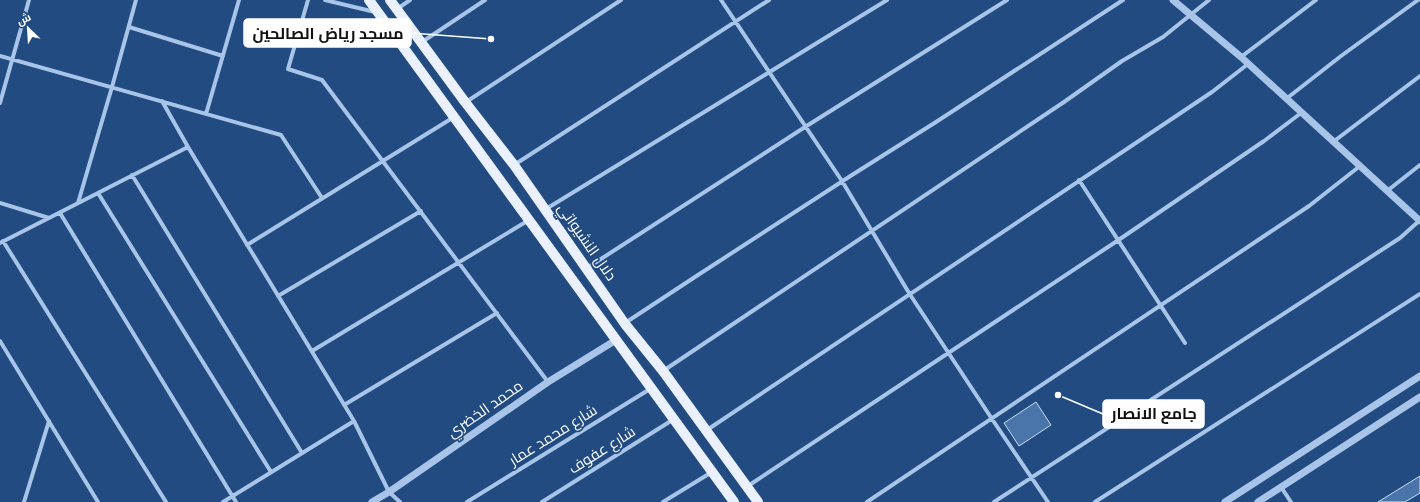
<svg xmlns="http://www.w3.org/2000/svg" width="1420" height="502" font-family="Figtree,Cairo,sans-serif">
<rect width="100%" height="100%" fill="#214b81"/>
<path fill="#4a75aa" stroke="#cbdff6" d="M1036 402 1051 425 1019 446 1004 423Z
M1420 476V493L1405 502H1378Z"/>
<g fill="none" stroke-linecap="round" stroke-linejoin="round">
<path stroke="#a8c4e8" stroke-width="4" d="M308 0 288 69 322 80 548 382
M325 0 375 12
M721 0 842 181 909 293 992 419 1048 502
M397 9 410 0
M129 27 223 56
M422 42 485 0
M0 56 281 135 322 198
M1241 57 1316 0
M1286 99 1341 56 1418 0
M162 101 188 147 354 421 389 492 400 502
M466 102 621 0
M0 103 29 0
M206 114 239 0
M1333 142 1420 76
M514 165 769 0
M132 175 302 453
M1079 180 1185 343
M1387 191 1420 165
M98 193 271 472
M0 203 49 218
M78 203 112 87 136 0
M546 209 887 0
M60 213 236 502
M3 241 166 502
M0 243 188 147
M247 245 454 117
M587 268 805 127 1007 0
M278 296 421 211
M625 323 698 275 852 175 936 122 1123 0
M0 341 98 502
M312 351 529 220
M663 371 1064 102 1122 61 1163 37 1209 0
M344 405 497 313
M707 430 1212 92 1248 64
M748 486 1117 241 1264 141 1301 113
M1281 487 1291 502
M24 502 49 421
M223 502 354 421
M467 502 650 389
M542 502 674 419
M663 502 712 472
M867 502 1309 206 1360 166
M994 502 1400 238 1419 221
M1095 502 1420 294"/>
<path stroke="#a8c4e8" stroke-width="7" d="M1173 0 1241 57 1420 221
M372 502 389 492 548 382 616 340
M1225 502 1420 376
M1258 502 1420 397"/>
<path stroke="#eaf1fd" stroke-width="10" d="M369 0 734 502
M390 0 465 102 514 165 625 324 663 371 758 502"/>
</g>
<g text-anchor="middle" stroke-width="3.5" stroke-linejoin="round" paint-order="stroke">
<g font-size="15" fill="#fff" stroke="#214b81">
<text transform="translate(587 242) rotate(55)" y="5">دلال النشيواتي</text>
<text transform="translate(485 409) rotate(-35)" y="5">محمد الخضري</text>
<text transform="translate(553 435) rotate(-32)" y="5">شارع محمد عمار</text>
<text transform="translate(602 450) rotate(-32)" y="5">شارع عفوف</text>
</g>
</g>
<path fill="none" stroke="#fff" stroke-width="1.5" d="M491 39L411 33M1058 395L1103 414"/>
<g fill="#fff" stroke="#214b81" stroke-width="1.5">
<circle cx="491" cy="39" r="4"/>
<circle cx="1058" cy="395" r="4"/>
</g>
<g fill="#fff" stroke="#fff" stroke-width="1.5">
<rect x="244" y="19" width="167" height="28" rx="4"/>
<rect x="1103" y="400" width="101" height="28" rx="4"/>
</g>
<g font-size="16" text-anchor="middle" font-weight="bold" fill="#111">
<text x="328" y="39">مسجد رياض الصالحين</text>
<text x="1154" y="419">جامع الانصار</text>
</g>
<g transform="translate(28 28) rotate(335)" stroke="#214b81" stroke-width="3" paint-order="stroke">
<path d="M0-3L7 15L0 10L-7 15Z" fill="#ffffff"/>
<text y="-6" font-size="11" font-weight="bold" text-anchor="middle" fill="#ffffff">ش</text>
</g>
</svg>
